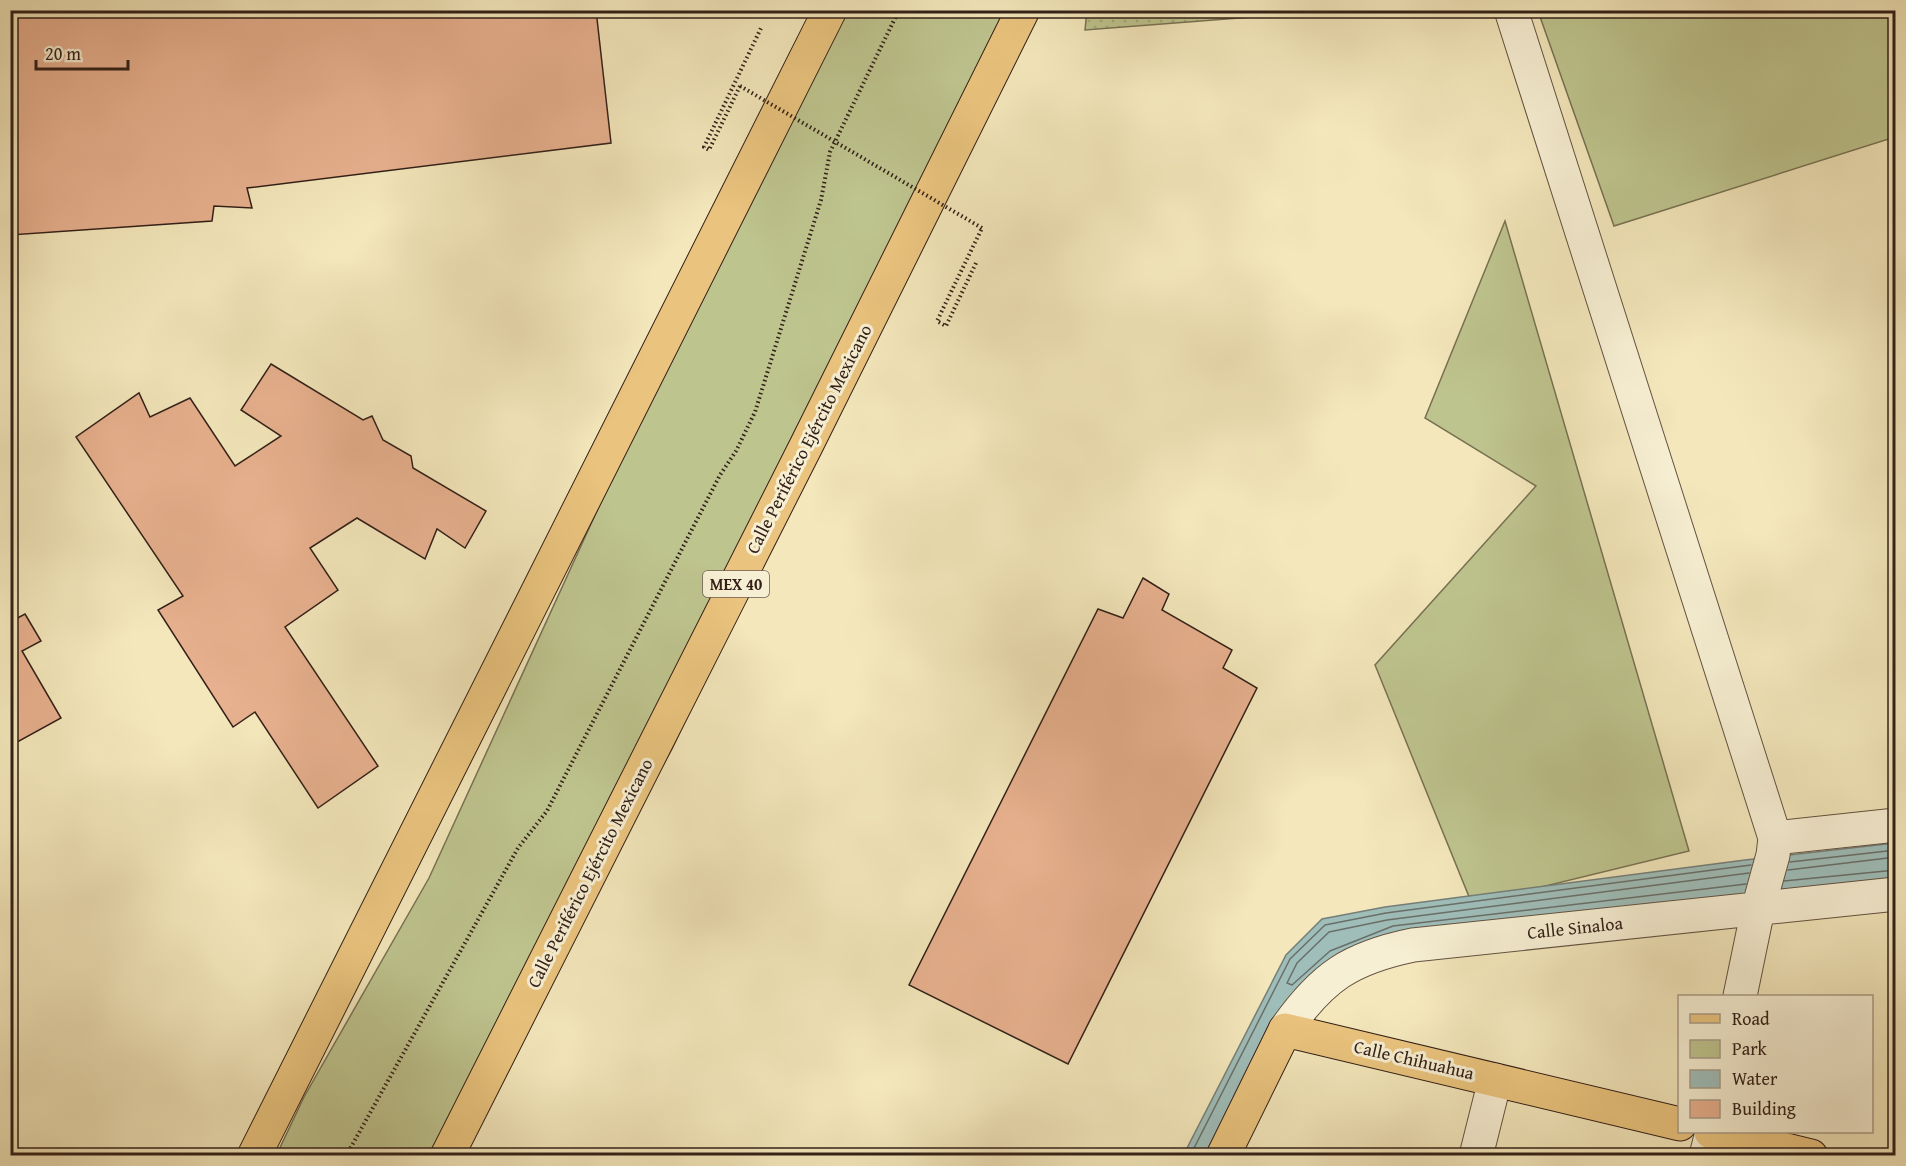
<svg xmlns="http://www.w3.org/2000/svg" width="1906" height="1166" font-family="'Gentium Book Plus',serif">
<defs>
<pattern id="grass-dots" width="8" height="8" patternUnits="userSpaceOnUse" patternTransform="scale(1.5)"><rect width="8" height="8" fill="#bec48e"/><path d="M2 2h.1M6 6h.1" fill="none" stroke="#a4a87a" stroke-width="1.8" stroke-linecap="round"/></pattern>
</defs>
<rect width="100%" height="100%" fill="#f3e7bb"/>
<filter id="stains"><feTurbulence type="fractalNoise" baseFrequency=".00333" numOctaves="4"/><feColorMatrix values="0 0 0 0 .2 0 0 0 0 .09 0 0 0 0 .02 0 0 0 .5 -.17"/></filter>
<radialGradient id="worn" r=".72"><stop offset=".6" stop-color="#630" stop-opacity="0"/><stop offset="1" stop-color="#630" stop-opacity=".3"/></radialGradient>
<path fill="url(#grass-dots)" stroke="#787253" stroke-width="1.5" d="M1087 11V10L1329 11 1085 30Z"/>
<path fill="#bec48e" stroke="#787253" stroke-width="1.5" d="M835 11H1037L929 207 672 749 448 1155 276 1156 304 1097 429 878 645 406Z
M1538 11H1895V137L1614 226Z
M1505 221 1689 851 1472 904 1375 665 1536 486 1425 418Z"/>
<path fill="#9fbeba" stroke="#747f79" stroke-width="1.5" d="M1895 843V883L1336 962 1212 1155 1183 1156 1286 955 1322 919 1385 907 1745 860Z"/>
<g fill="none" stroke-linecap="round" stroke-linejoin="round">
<path stroke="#696f69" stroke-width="1.5" d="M1790 862 1896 850
M1788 870 1896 857
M1784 881 1896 870
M1746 884 1393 926 1330 951 1292 985 1287 983 1297 963 1329 932 1387 920 1749 873
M1190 1156 1290 959 1325 925 1386 913 1751 865"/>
</g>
<path fill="#e7b08e" stroke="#332018" stroke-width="1.5" d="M10 10H596L611 143 247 188 252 208 214 206 212 221 10 235Z
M271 364 363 420 372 416 383 440 411 456 413 468 486 511 465 548 437 529 425 559 357 518 310 548 338 590 285 627 378 766 318 808 255 712 233 727 158 610 183 596 76 437 139 393 150 417 190 398 235 466 281 436 241 410Z
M1143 578 1169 594 1162 610 1232 650 1223 668 1257 688 1068 1064 909 985 1098 609 1123 618Z
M25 614 41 641 22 651 61 718 10 746V622Z"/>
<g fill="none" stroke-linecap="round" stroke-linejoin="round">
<defs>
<path id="minor" d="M1511 10 1775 838 1773 855 1758 909 1740 996
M1775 838 1896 825
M1285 1030C1322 977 1350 958 1413 945L1896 894
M1476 1156 1495 1080
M1706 1156 1712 1132"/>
<path id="major" d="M1711 1132 1811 1156
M1223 1156 1285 1030 1680 1124"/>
<path id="highway" d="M254 1156 830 10
M447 1156 806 446 1023 10"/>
</defs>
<use href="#minor" stroke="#635241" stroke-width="35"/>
<use href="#major" stroke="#332018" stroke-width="35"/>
<use href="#highway" stroke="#332018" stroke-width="35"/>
<path stroke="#332018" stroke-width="4" stroke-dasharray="1.5 3" stroke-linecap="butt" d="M740 86 709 150 704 147 762 26
M976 263 946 326 937 321 982 228
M346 1156 518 848 547 811 720 475 736 451 755 412 821 200 830 152 899 10"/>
<use href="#minor" stroke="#f7efd3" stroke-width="33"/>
<use href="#major" stroke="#eac47e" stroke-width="33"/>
<use href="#highway" stroke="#eac47e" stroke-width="33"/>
<path stroke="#332018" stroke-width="4" stroke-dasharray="1.5 3" stroke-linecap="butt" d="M740 86 982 228"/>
</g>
<g text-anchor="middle" stroke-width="6" stroke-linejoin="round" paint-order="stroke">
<rect fill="#f7efd3" stroke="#6e5e50" stroke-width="1.5" x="703" y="571" width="66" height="26" rx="4.5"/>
<g font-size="16" font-weight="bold" fill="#332018">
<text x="736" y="590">MEX 40</text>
</g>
<g font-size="18" fill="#332018" stroke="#f7efd3">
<text transform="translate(809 439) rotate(-63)" y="6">Calle Periférico Ejército Mexicano</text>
<text transform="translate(590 873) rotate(-63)" y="6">Calle Periférico Ejército Mexicano</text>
<text transform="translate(1575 928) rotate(-6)" y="6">Calle Sinaloa</text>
<text transform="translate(1414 1060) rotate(13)" y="6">Calle Chihuahua</text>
</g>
</g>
<rect width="1906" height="1166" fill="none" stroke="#f3e7bb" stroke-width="36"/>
<rect x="12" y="12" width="1882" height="1142" fill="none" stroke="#332018" stroke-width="3"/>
<rect x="18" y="18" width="1870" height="1130" fill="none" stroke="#332018" stroke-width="1.5"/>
<rect x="1678" y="995" width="195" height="138" fill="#f7efd3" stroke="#a99c88" stroke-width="1.5"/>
<rect x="1690" y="1014" width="30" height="9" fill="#eac47e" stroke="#a99c88" stroke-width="1.5"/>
<text x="1732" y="1025" font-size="18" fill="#332018">Road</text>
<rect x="1690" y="1040" width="30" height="18" fill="#bec48e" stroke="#a99c88" stroke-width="1.5"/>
<text x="1732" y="1055" font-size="18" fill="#332018">Park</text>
<rect x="1690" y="1070" width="30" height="18" fill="#9fbeba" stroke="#a99c88" stroke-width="1.5"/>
<text x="1732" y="1085" font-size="18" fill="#332018">Water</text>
<rect x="1690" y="1100" width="30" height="18" fill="#e7b08e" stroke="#a99c88" stroke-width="1.5"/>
<text x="1732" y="1115" font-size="18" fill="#332018">Building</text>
<path d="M36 60v9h92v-9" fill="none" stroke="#332018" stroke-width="3"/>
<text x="45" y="60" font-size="18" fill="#332018" stroke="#f7efd3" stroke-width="4.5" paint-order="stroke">20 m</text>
<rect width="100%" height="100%" filter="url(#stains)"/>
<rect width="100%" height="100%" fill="url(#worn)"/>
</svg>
